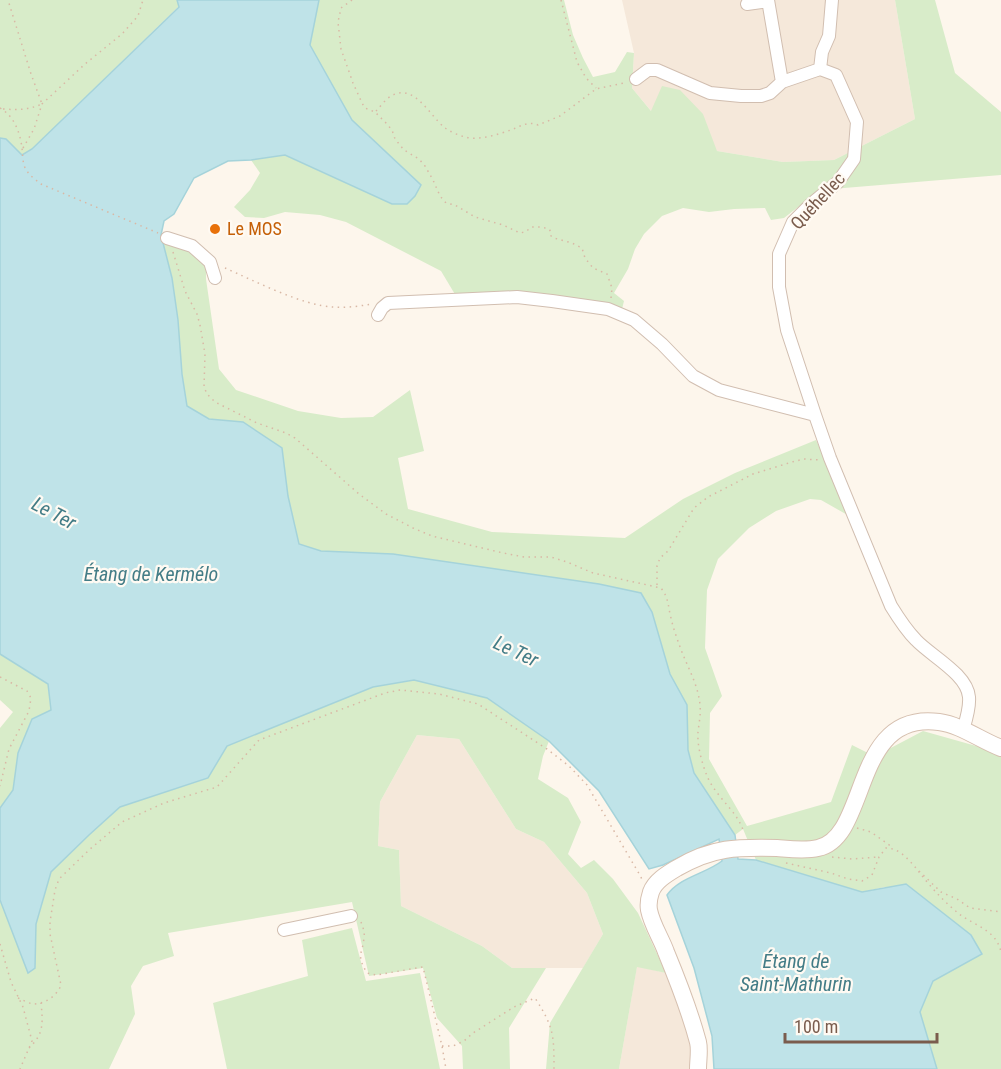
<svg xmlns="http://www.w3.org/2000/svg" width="1001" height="1069" font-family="'Roboto Condensed',sans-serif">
<rect width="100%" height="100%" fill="#fdf6ec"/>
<path fill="#f5e8da" d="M622 0H895L915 119 834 160 783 162 717 151 652 112 632 88 634 53Z
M417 735 459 739 516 829 544 842 587 893 603 934 583 968H512L482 946 401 906 399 850 378 846 380 802Z
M637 966 666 973 688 1031 693 1051V1069H619Z"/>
<path fill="#d8ecc9" d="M0 0H177L179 6 32 149 22 155 6 139 0 138Z
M319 0H564L573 35 583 58 593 77 615 72 627 52 634 53 632 88 651 111 662 86 680 90 703 114 717 151 783 162 834 160 915 119 895 0H935L955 73 1001 112V175L820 190 784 218 771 220 765 208 734 209 709 212 683 208 662 216 644 234 635 249 628 269 614 293 624 301 621 313 552 301H459L441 271 346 222 320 215 285 212 264 218 245 217 234 207 250 190 260 173 251 160 285 155 361 190 421 185 352 120 310 45Z
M161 237 170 243 192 246 206 263V279L219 369 236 390 298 411 341 418 373 417 410 390 424 451 398 458 408 509 492 532 625 538 683 499 735 473 816 440 851 517 821 500 810 499 776 511 749 528 718 559 707 590 705 648 722 696 710 713 709 759 747 826 831 802 852 745 866 752 885 751 923 731 1001 753V1069H937L920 1012 933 981 981 954 885 887 862 892 756 860 743 829 735 835 694 773 688 750 687 705 670 674 652 612 393 554 321 551 299 544 288 496 282 448 243 422 209 419 187 406 182 374 178 320 172 278Z
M0 654 48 684 51 710 32 719 18 753 13 790 0 808V728L13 712 0 700Z
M414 680 487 698 549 741 543 756 538 779 568 798 581 822 568 854 581 868 594 860 613 879 638 913 666 973 637 967 619 1069H546L550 1023 603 934 587 893 544 842 516 829 459 739 417 735 380 802 378 846 399 850 401 906 482 946 512 968H546L509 1028 510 1069H463L462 1046 437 1018 423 968 369 976 352 902 168 933 174 956 143 966 131 986 135 1014 109 1069H0V900L28 972 35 968 36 924 51 872 89 835 120 807 208 778 227 746 373 687Z
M352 928 366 981 420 973 440 1069H227L213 1003 308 976 302 940Z"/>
<path fill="#bfe3e8" stroke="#a5d3da" stroke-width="1.5" d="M177 0H319L310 45 352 120 421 185 415 196 407 204H392L285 155 251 160 228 161 194 178 174 214 164 221 161 235 172 278 178 320 182 374 187 406 209 419 243 422 282 448 288 496 299 544 321 551 393 554 599 584 641 593 652 612 670 674 687 705 688 750 694 773 735 835 738 859 756 860 862 892 906 884 971 935 982 954 933 981 920 1012 937 1069H714L712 1036 694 968 667 895C680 877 705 874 722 861L719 839 663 865 649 869 599 791 549 741 487 698 414 680 373 687 227 746 208 778 120 807 89 835 51 872 36 924 35 968 28 973 0 900V808L13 790 18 753 32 719 51 710 48 684 0 654V138L6 139 22 155 32 149 179 7Z"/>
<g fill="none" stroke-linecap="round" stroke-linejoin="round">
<defs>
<path id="street" d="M768 0 782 82
M832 0 829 36 822 52 820 69 836 75 857 122 854 159 838 182 810 205 793 222 779 254V287L787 330 815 415 830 458 891 606C899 619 906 630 916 640 931 656 967 674 969 697 970 708 966 720 963 730
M747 4 768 1
M636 79 648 70H657L710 93 741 96H761L770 93 782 82 820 69
M167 238 192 246 210 262 215 278
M378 315 382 308 388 303 517 297 552 301 608 309 634 320 662 344 693 376 719 390 815 415
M284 930 351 916"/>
<path id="secondary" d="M698 1069C698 1060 700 1050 698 1042 690 1012 678 981 666 952 661 938 652 925 649 910 648 904 649 898 651 892 655 881 667 874 677 868 713 847 737 847 777 848 790 849 805 851 818 848 870 837 851 710 939 722 961 725 980 740 1001 748"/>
</defs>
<use href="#street" stroke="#d1beb0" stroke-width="14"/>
<use href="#secondary" stroke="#d6c0b0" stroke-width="18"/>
<path stroke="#d9b8a5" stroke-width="1.5" stroke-dasharray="1.5 4.5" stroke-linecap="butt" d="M352 0 341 8 338 22 341 49 353 83 362 103 365 108 375 112 386 123 392 130 395 139 404 150 419 159 425 166 433 180 440 196 446 203 455 205 475 217 503 225 520 233 525 232 532 227H541L549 229 551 232V236L554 238 572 243 582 248 585 258 593 268 607 274 612 288 611 298
M561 0 577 62 586 78 596 88
M0 108C14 116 20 132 22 148 23 155 22 165 27 171 30 176 36 180 41 184L158 233
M3 109C18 110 28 110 42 104L31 74 8 0
M376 111C381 106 386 98 393 95 415 84 430 116 444 127 450 132 458 135 465 137 480 141 498 134 511 130 521 126 528 121 538 125L560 116 596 89 624 83
M23 148 34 129 42 104 85 64 122 34 138 16 143 0
M173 252 185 291 197 314 200 325 205 354 204 387 207 394 215 402 257 423 286 433 295 438 359 494 386 514 413 528 432 536 503 553 524 557H551L567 562 593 573 661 588C669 598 668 607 671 618 673 627 676 636 679 644 686 665 698 683 700 705 701 714 699 723 698 732 697 746 702 763 707 776 717 799 738 811 744 833
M225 268C255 281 303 306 334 307 347 308 360 306 372 304
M657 585V566L660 558 668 551 694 508 708 497 753 474 792 462 804 459 820 460
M0 677 27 691 31 698 29 711 9 749 0 786
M857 828 871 832 892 847
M832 857 852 859 878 857
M786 863 831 873 848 879 862 881 872 875 879 857 886 848C899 848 908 859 916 868 928 884 942 900 958 913 974 926 996 929 1001 952
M919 871 941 892 957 899 970 908 1001 912
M361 922C363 927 365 933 364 938 362 956 356 954 367 973L376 975 423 967 442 1046 446 1069
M0 944 11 982 23 1007 32 1041 20 1069
M18 998C23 1000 28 1003 33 1004 45 1004 57 996 61 985L50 934V922L55 890 59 879 89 850 122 822 164 803 217 787 259 740 385 693 400 690 439 694 478 704 547 749 569 766 587 785 641 877 642 880
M442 1046H453L464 1041 473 1033 514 1007 535 998C554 1027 554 1036 554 1069
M29 1048C44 1034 43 1023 41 1003"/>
<use href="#street" stroke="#fff" stroke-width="12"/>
<use href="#secondary" stroke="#fff" stroke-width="16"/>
</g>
<circle fill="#e8710a" stroke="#fffaf3" stroke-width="2" cx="215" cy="229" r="6"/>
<g text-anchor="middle" stroke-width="4.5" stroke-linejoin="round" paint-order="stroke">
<g font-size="18" fill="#7a5c4d" stroke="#fffaf3">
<text transform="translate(818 201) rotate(-47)" y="6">Quéhellec</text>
</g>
<g font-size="18" fill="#c56008" stroke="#fffaf3" text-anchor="start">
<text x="227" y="235">Le MOS</text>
</g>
<g font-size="20" font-style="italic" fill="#437c86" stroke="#fffaf3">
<text transform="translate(54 513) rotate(28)" y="7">Le Ter</text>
<text x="151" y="581">Étang de Kermélo</text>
<text transform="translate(516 651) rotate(25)" y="7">Le Ter</text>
<text x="796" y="968">Étang de<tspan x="796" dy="23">Saint-Mathurin</tspan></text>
</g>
</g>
<path d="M785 1033v9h152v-9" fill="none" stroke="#7a5c4d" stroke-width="3"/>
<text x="794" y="1033" font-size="18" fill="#7a5c4d" stroke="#fffaf3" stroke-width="4.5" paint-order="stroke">100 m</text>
</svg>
